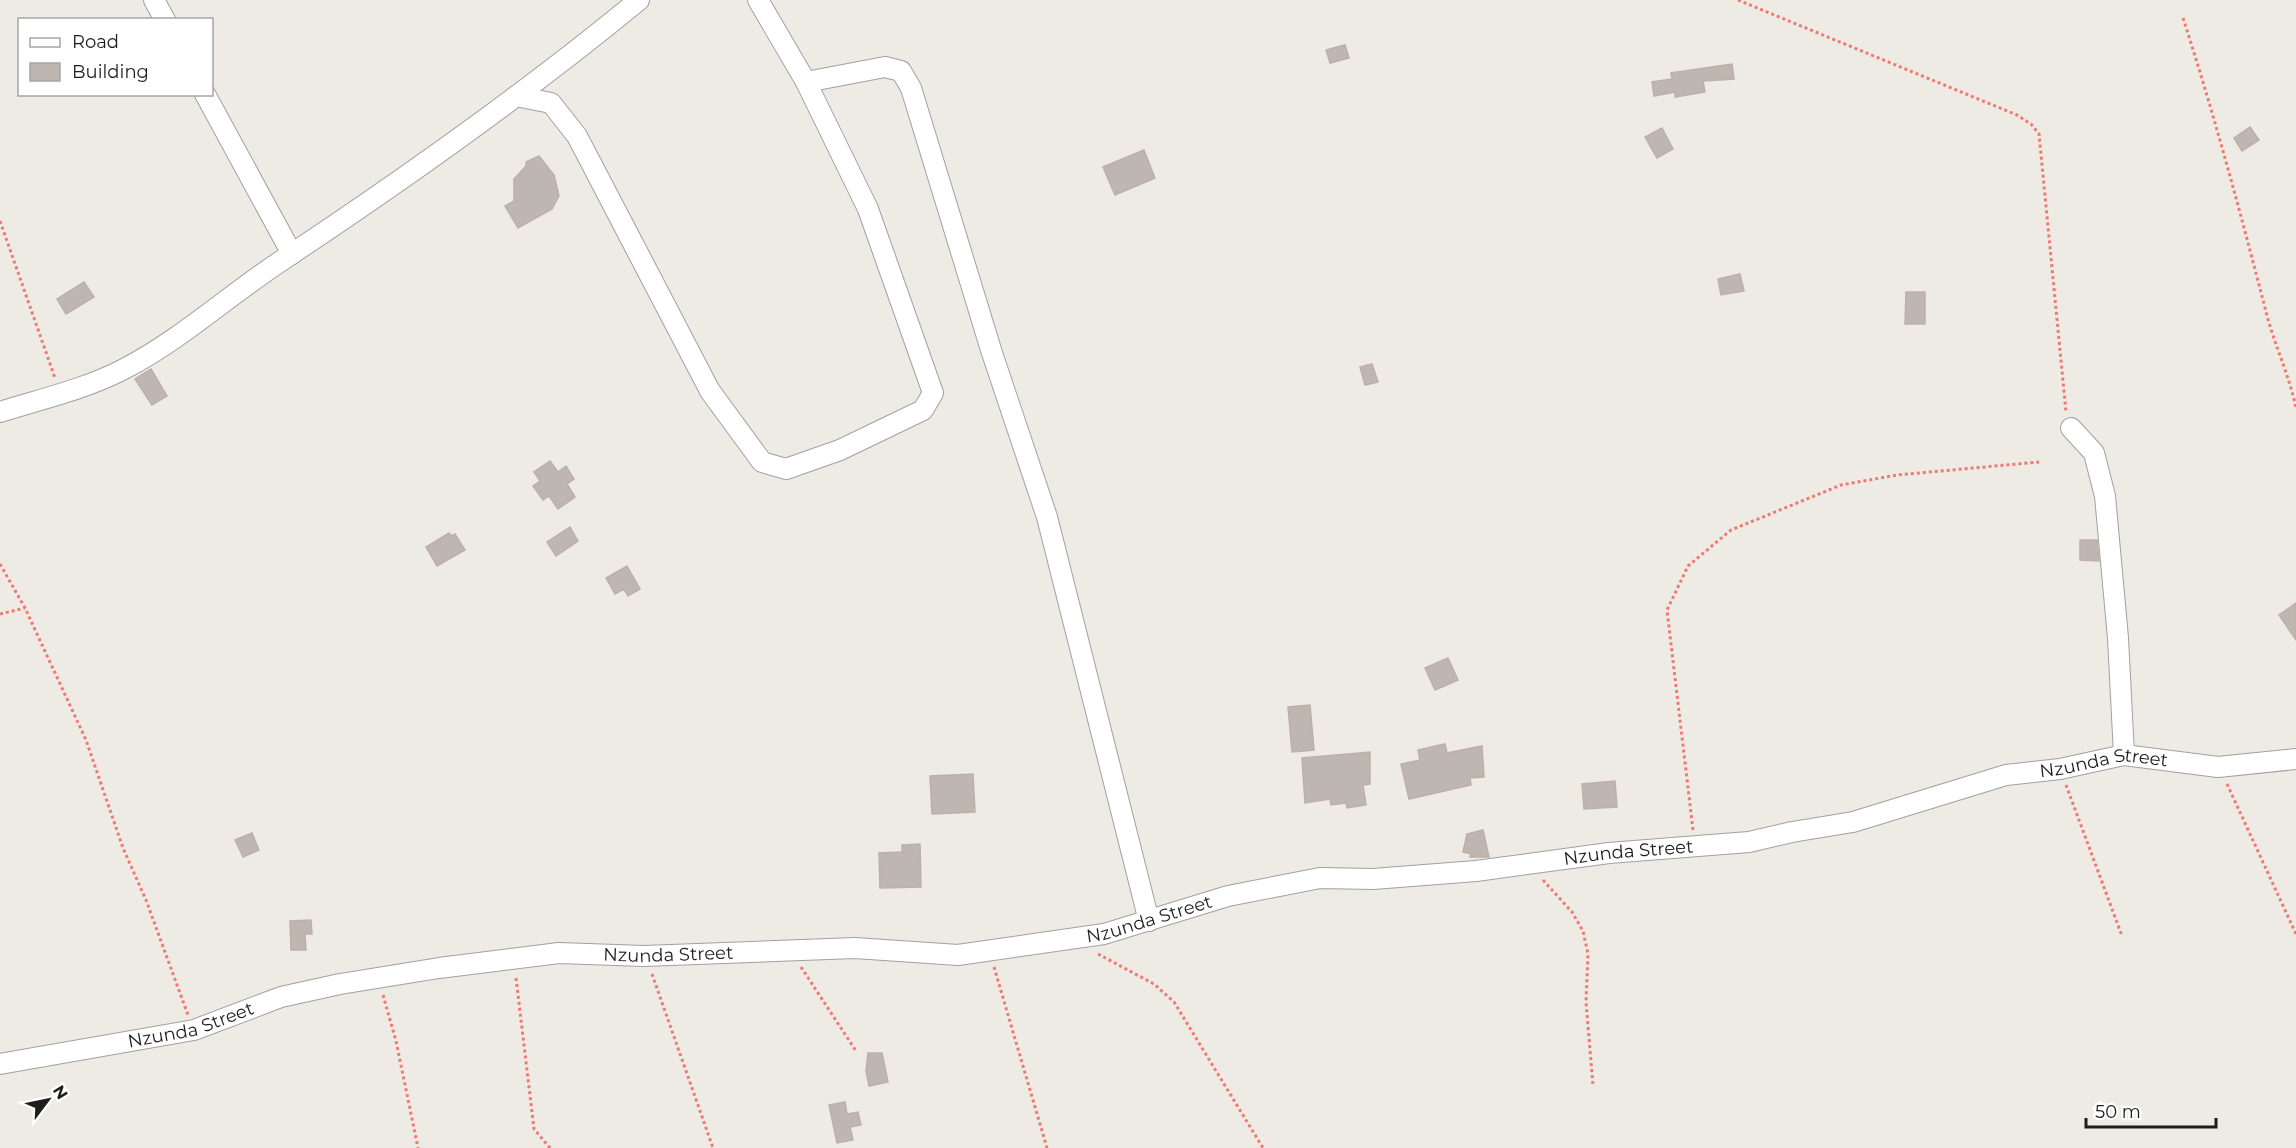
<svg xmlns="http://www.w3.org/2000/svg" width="2296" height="1148" font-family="Montserrat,sans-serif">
<rect width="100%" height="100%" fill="#eeeae4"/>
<path fill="#beb6b1" stroke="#beb0a7" stroke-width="1.5" d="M1345 45 1349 58 1330 63 1326 50Z
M1732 64 1734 79 1703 81 1705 92 1675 97V92L1654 96 1652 82 1672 79 1671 73Z
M2250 127 2259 140 2242 151 2234 138Z
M1662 128 1673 149 1657 158 1645 137Z
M1144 150 1155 178 1115 195 1103 167Z
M539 156 554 175 559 196 552 209 518 228 505 206 514 201V179L526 166V162Z
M1740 274 1744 291 1721 295 1718 279Z
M84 282 94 297 66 314 57 299Z
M1906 292H1925V324H1905Z
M1372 364 1378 382 1365 385 1360 367Z
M151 369 167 396 152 405 135 379Z
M550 461 558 472 566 466 574 479 567 484 575 497 558 509 549 496 543 500 533 486 540 481 534 472Z
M570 527 578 541 556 556 547 542Z
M449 533 451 536 455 534 465 550 437 566 426 547Z
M2080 540H2097L2099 561 2080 560Z
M627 566 640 589 628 596 624 589 615 594 606 578Z
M2296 603V640L2279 615Z
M1448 658 1458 680 1435 690 1425 668Z
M1310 705 1314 750 1292 752 1288 707Z
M1445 744 1447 753 1482 746 1484 777 1470 778 1471 785 1409 799 1401 764 1420 760 1418 750Z
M1370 752V784L1363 785 1366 805 1347 808 1346 803 1331 805 1330 799 1305 803 1302 758Z
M973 774 975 812 932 814 930 776Z
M1615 781 1617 807 1584 809 1582 784Z
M1483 830 1489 857H1470L1471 854 1463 852 1467 834Z
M252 833 259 850 243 857 235 840Z
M920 844 921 887 880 888 879 853 902 852V845Z
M311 920 312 934H305L306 950H291L290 921Z
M868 1053H882L888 1082 869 1086 866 1071Z
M845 1102 847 1114 858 1112 861 1125 850 1127 853 1140 837 1143 829 1105Z"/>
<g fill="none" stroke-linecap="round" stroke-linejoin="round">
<defs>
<g id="street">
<path d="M154 0 165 20"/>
<path d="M806 82 885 67 901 71 911 88 992 353 1047 517 1149 921"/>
<path d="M205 94 292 254"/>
<path d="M516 96 551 103 577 136 710 391 762 462 786 469 840 450 923 410 933 393 868 209 806 82 758 0"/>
<path d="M0 412C41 399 86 389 124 369 182 339 230 294 284 259 406 178 526 93 639 0"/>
<path d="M2071 428 2094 453 2105 496 2118 638 2124 755"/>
<path id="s1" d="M0 1064 194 1030 281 997 340 984 439 968 559 953 644 956 855 948 958 955 1104 934 1228 896 1320 878 1373 879 1476 871 1609 853 1749 842 1792 832 1853 822 2006 775 2060 769 2124 755 2218 767 2296 759"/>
</g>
</defs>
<use href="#street" stroke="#a1a1a1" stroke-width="22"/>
<path stroke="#f07a72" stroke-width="3" stroke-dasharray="3 3" stroke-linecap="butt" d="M1738 0 2017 115 2031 124 2039 134 2066 412
M2183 18C2214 114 2240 211 2265 308 2273 342 2289 374 2296 408
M0 221 55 378
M0 564 25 608 86 740 123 848 146 900 188 1015
M0 614 25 608
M2227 784 2296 934
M2066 785 2122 936
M1693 830 1667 610 1688 566 1731 530 1841 485 1897 475 2039 462
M1543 880 1572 912 1583 931 1588 954 1586 1002 1593 1086
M1098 954 1154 984 1174 1002 1263 1148
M801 967 856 1051
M994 967 1047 1148
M652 974 713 1148
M516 978 534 1129 550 1148
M383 995 396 1041 418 1148"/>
<use href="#street" stroke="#fff" stroke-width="20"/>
</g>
<g text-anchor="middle" stroke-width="5" stroke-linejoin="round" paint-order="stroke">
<g font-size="18" fill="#1d1d1d" stroke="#fff">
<text dy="6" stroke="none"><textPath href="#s1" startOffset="2138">Nzunda Street</textPath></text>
<text dy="6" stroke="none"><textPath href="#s1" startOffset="1652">Nzunda Street</textPath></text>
<text dy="6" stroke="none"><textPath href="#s1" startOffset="1166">Nzunda Street</textPath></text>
<text dy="6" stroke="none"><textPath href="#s1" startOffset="681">Nzunda Street</textPath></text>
<text dy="6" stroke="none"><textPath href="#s1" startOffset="195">Nzunda Street</textPath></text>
</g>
</g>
<rect x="18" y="18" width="195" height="78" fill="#ffffff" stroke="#a5a5a5" stroke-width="1.5"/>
<rect x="30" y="38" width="30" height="9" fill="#ffffff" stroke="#a5a5a5" stroke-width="1.5"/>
<text x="72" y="48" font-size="18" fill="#1d1d1d">Road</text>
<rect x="30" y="63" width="30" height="18" fill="#beb6b1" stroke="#a5a5a5" stroke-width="1.5"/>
<text x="72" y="78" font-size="18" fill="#1d1d1d">Building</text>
<g transform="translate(48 1100) rotate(58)" stroke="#ffffff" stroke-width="4.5" paint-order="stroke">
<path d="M0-4.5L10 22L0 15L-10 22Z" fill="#1d1d1d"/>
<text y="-9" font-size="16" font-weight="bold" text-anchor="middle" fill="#1d1d1d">N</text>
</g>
<path d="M2086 1118v9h130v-9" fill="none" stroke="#1d1d1d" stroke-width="3"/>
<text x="2095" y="1118" font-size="18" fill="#1d1d1d" stroke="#ffffff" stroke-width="4.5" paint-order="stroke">50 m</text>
</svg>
